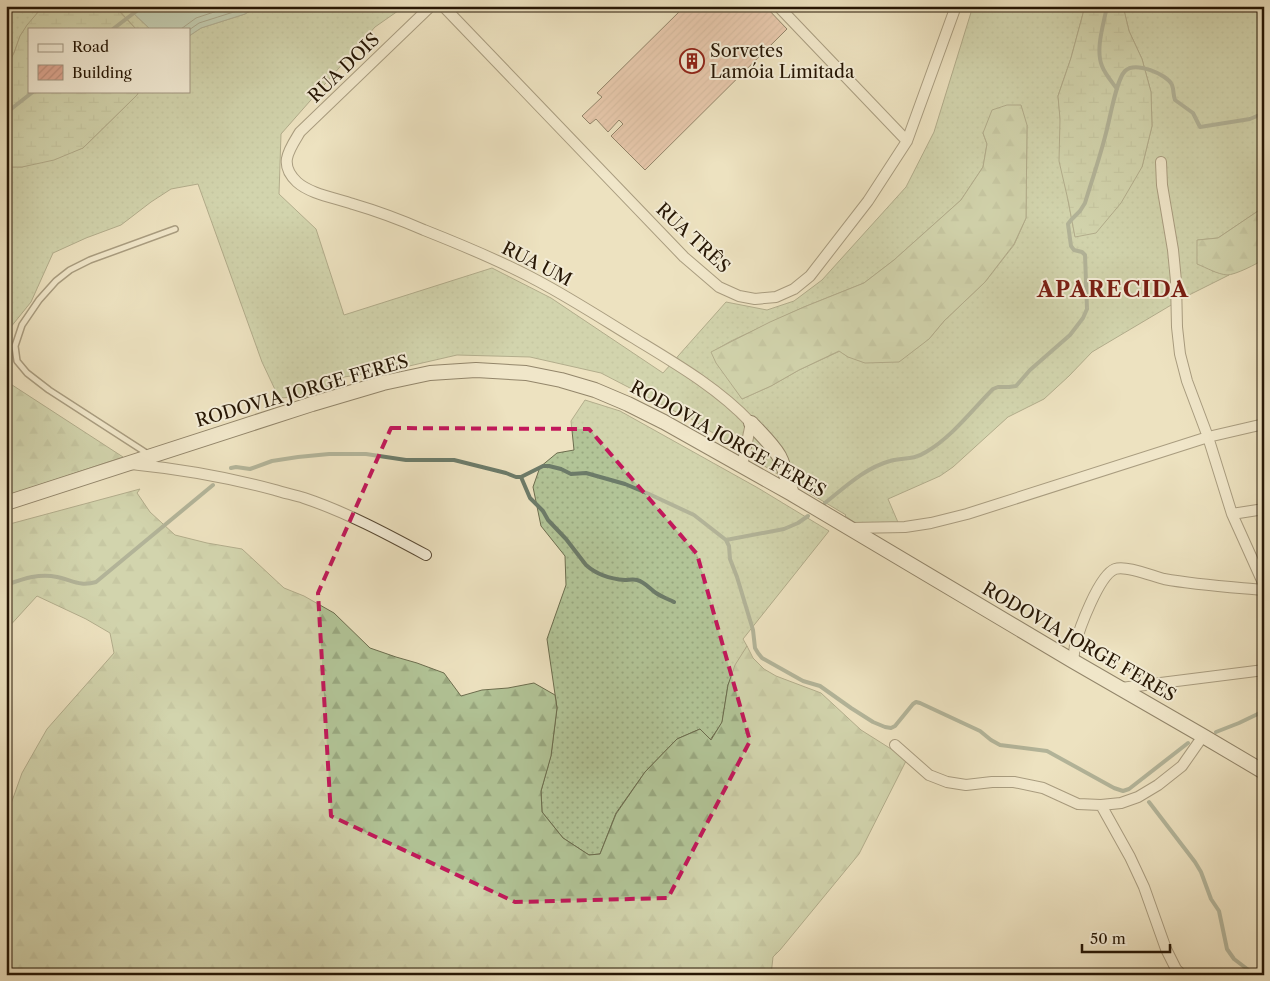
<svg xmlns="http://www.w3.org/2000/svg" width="1270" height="981" font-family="'Libre Caslon Text',serif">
<defs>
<pattern id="grass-dots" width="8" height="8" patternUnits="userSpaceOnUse" patternTransform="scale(1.25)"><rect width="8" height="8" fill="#b2c497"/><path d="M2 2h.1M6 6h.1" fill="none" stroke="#99a880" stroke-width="1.8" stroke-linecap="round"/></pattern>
<pattern id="forest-firs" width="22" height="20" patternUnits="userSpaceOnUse" patternTransform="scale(1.25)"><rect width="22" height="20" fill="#b2c497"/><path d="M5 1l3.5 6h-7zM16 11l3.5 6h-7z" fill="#99a880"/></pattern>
<pattern id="wetland-marsh" width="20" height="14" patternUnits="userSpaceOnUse" patternTransform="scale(1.25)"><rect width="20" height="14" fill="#b2c497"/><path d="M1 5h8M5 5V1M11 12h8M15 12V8" fill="none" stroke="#99a880"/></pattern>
<pattern id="building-hatch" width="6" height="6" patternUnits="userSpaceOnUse" patternTransform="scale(1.25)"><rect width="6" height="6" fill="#e0a994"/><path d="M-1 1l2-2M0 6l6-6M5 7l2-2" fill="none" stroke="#c0917e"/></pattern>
</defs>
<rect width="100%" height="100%" fill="#ede2c0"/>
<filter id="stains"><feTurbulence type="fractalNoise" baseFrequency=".004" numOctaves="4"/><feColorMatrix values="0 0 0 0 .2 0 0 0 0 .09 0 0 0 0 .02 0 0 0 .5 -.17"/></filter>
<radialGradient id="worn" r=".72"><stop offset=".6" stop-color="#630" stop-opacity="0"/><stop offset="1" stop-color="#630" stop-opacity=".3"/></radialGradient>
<path fill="url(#grass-dots)" stroke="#6c6d4e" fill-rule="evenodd" d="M6 6H87L39 11 20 36 14 53 6 68Z
M110 6H129V9L150 29H136L116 7Z
M258 6H405L375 27 281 134 279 194 316 229 344 315 492 268 551 298 663 373 726 302 767 310 794 301 822 280 906 187 934 132 973 6H1085L1071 58 1058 96 1068 200 1075 236 1142 167 1152 126 1151 92 1142 59 1129 31 1123 6H1264V205L1258 211 1218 238 1198 240 1212 271 1229 275 1183 298 1092 352 1069 376 1044 399 1008 417 953 467 940 476 888 499 900 527H870L871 533 845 516 846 515 766 467 685 415H682L601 373 530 357 457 355 396 369 344 377 312 396 279 398 262 362 198 184 171 189 151 202 121 225 86 238 53 253 31 302 6 333V167H22L83 148 137 95 139 91H189V36L201 28 245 14ZM1027 125 1026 218 1014 245 985 282 944 321 929 339 848 357 840 351 799 370 771 386 742 399 712 352 731 341 804 307 864 283 894 260 961 200 983 167 987 144 983 133Z
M585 400 620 411 758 488 829 531 743 639 747 646 728 685 722 723 710 740 700 729 677 739 645 772 616 813 600 854 589 855 563 838 542 812 541 791 551 755 557 708 547 639 566 585 565 556 541 526 533 487 540 467 557 453 574 450 571 421Z"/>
<path fill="url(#forest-firs)" stroke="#6c6d4e" d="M1007 105H1021L1027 125 1026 218 1014 244 985 282 944 321 929 339 899 362 865 363 848 357 839 351 799 370 771 386 742 399 716 363 711 352 770 322 804 307 864 283 894 260 961 200 983 167 987 144 983 133 992 110Z
M1264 205V259C1257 264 1235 275 1227 275 1217 274 1207 268 1197 264V240L1218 238 1258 211Z
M6 381 123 457 6 496Z
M140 489 137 493 150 512 175 535 207 543 242 549 284 588 304 596 334 613 370 648 396 657 417 663 444 673 461 696 482 690 508 688 534 683 555 695 557 708 551 756 541 791 542 812 563 838 589 855 600 854 616 814 645 772 677 739 700 729 711 740 722 722 728 685 735 665 747 646 753 658 764 669 776 676 821 693 861 730 907 759 859 854 780 950 773 957 771 975H6V812L12 801 22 773 47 729 114 653 110 633 86 619 37 596 6 630V525Z"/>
<path fill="url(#wetland-marsh)" stroke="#6c6d4e" d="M87 6 115 7 136 29H29V91H139L137 95 83 148 54 160 22 167H6V68L14 53 20 36 27 25 39 11Z
M1085 6H1123L1129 31 1142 59 1151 92 1152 126 1142 167 1121 203 1096 233 1075 237 1068 200 1059 161 1060 119 1058 96 1071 58Z"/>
<path fill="#9abead" stroke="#6c7b69" d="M129 6H258L245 14 201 28 189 36V29H150L129 9Z"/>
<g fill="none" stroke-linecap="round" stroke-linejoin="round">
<path stroke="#606a58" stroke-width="1" d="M181 29 196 18 232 6
M189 30 199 23 243 9 248 6"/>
<path stroke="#6c7b69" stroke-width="4" d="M1107 6C1104 23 1095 49 1102 66 1105 74 1112 82 1117 89
M113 29 143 6
M6 113 34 91
M231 468 236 467 250 469 272 461 298 457 329 454H366L406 460H454L506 473 516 477H521L543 466H549L561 469 571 474 586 473 625 484 649 494 694 515 726 540 729 546 730 559 737 577 753 630 755 648 758 653 762 658 803 681 820 686 851 708 873 722 885 727 891 728 895 726 913 704 916 702 920 703 980 731 991 740 1000 745 1047 751 1114 788 1123 791 1129 789 1188 743
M521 477 530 498 543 511 548 520 566 539 586 565C596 574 611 579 625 580 629 580 633 579 637 580 645 582 650 589 656 593 662 597 668 599 674 602
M825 503C845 487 865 468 890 461 903 457 912 461 926 452 952 437 972 410 993 389L998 387H1009L1016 386 1030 370 1070 335 1083 318 1087 309 1085 255 1082 252 1074 250 1071 246 1068 224 1071 220 1080 211 1085 203C1092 180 1100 157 1106 133 1110 119 1116 80 1125 71 1135 61 1167 74 1172 85 1174 90 1173 95 1175 100L1193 113 1200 127 1250 119 1264 113
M726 540 784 529 798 523 808 516
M6 585C23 579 39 573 57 577 72 580 80 587 96 582L213 485
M1216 732 1239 723 1264 711
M1149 802 1195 862 1201 872 1211 899 1219 911 1227 949 1234 959 1255 975"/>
</g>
<path fill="url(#building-hatch)" stroke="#261604" d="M685 6H765L787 29 645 170 611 136 623 124 619 120 608 132 596 119 590 124 582 116 602 97 597 93Z"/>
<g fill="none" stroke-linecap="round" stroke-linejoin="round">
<defs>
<path id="service" d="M148 454 49 390 27 373 17 361 15 346 22 325 39 300 56 281 70 270 90 260 175 229"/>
<path id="minor" d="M431 6 300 132C289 150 278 164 297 182 310 194 336 198 353 204 377 211 401 220 424 230 462 245 501 261 538 281 570 298 601 318 632 337 673 362 717 387 751 423L742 466
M443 6 684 257 719 287 739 296 755 299 776 297 794 289 810 276 868 201 907 141 956 6
M778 6 907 141
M1161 162 1162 185 1173 250 1176 281 1177 327 1180 354 1187 381 1208 437 1232 514 1264 585
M131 464C180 469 227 477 275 490 284 493 295 495 304 498 346 512 387 534 426 555
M1232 514 1264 509
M851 528 905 527 931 523 967 514 1208 437 1264 424
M1073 661C1074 656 1074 651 1075 646 1079 629 1099 575 1115 569 1126 565 1152 576 1164 579 1197 585 1231 587 1264 590
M1121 688 1264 670
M895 745 929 775 947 782 966 785 992 782H1014L1043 788 1078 804 1101 805 1121 803 1138 797 1158 785 1182 766 1203 736
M1101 805 1130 857 1144 887 1166 949 1176 969 1182 975"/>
<path id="secondary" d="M751 423C760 433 772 444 779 456 785 468 788 482 792 494
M6 503 312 404 383 383 430 373 476 370 526 373 561 380 595 390 628 404 664 422 792 494 1073 661 1203 736 1264 772"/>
</defs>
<use href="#service" stroke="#584933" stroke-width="8"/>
<use href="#minor" stroke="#584933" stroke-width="12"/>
<use href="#secondary" stroke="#261604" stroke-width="16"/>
<use href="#service" stroke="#f3ecd6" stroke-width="5"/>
<use href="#minor" stroke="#f3ecd6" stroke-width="10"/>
<use href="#secondary" stroke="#f3ecd6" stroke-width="14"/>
</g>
<path d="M0 0H1270V981H0ZM391 428 589 429 697 554 750 741 668 898 515 902 331 816 318 593Z" fill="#ede2c0" fill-opacity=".55" fill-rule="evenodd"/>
<path fill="none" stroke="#c2185b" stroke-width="4" stroke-dasharray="10 6" stroke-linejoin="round" d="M391 428 589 429 697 554 750 741 668 898 515 902 331 816 318 593Z"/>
<defs>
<symbol id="building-ring" viewBox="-11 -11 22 22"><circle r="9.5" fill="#f3ecd6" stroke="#8f2418" stroke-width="1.5"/><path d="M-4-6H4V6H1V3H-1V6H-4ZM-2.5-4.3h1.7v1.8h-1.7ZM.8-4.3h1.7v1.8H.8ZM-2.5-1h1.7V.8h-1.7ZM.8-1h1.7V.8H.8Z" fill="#8f2418"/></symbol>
</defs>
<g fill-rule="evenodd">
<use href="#building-ring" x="678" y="47" width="28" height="28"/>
</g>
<g text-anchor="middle" stroke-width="4" stroke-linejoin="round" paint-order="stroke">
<g font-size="18" fill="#261604" stroke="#f3ecd6" text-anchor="start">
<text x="710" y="57">Sorvetes<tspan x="710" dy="21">Lamóia Limitada</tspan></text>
</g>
<g font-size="18" fill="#261604" stroke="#f3ecd6">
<text transform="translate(344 68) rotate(-44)" y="6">RUA DOIS</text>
<text transform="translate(693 238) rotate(43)" y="6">RUA TRÊS</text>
<text transform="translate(537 264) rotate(27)" y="6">RUA UM</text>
<text transform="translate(302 391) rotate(-16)" y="6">RODOVIA JORGE FERES</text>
<text transform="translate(728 439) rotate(29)" y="6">RODOVIA JORGE FERES</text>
<text transform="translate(1079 642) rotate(30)" y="6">RODOVIA JORGE FERES</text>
</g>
<g font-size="22" font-weight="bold" letter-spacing="1" fill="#7a1f14" stroke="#f3ecd6">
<text x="1113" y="297">APARECIDA</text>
</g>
</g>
<rect width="1270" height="981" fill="none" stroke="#ede2c0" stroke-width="25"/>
<rect x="8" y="8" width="1255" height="966" fill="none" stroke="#261604" stroke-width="2.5"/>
<rect x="12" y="12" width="1245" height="956" fill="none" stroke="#261604"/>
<rect x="28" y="28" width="162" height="65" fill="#f3ecd6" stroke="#a19682"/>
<rect x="38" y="44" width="25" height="8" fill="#f3ecd6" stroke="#a19682"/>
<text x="72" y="52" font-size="15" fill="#261604">Road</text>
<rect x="38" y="65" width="25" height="15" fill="url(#building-hatch)" stroke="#a19682"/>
<text x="72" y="78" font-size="15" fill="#261604">Building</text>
<path d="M1082 944v8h88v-8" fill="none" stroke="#261604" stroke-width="2.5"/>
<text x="1090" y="944" font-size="15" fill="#261604" stroke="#f3ecd6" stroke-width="4" paint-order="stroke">50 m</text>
<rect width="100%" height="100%" filter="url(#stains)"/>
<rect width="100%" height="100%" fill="url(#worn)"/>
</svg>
